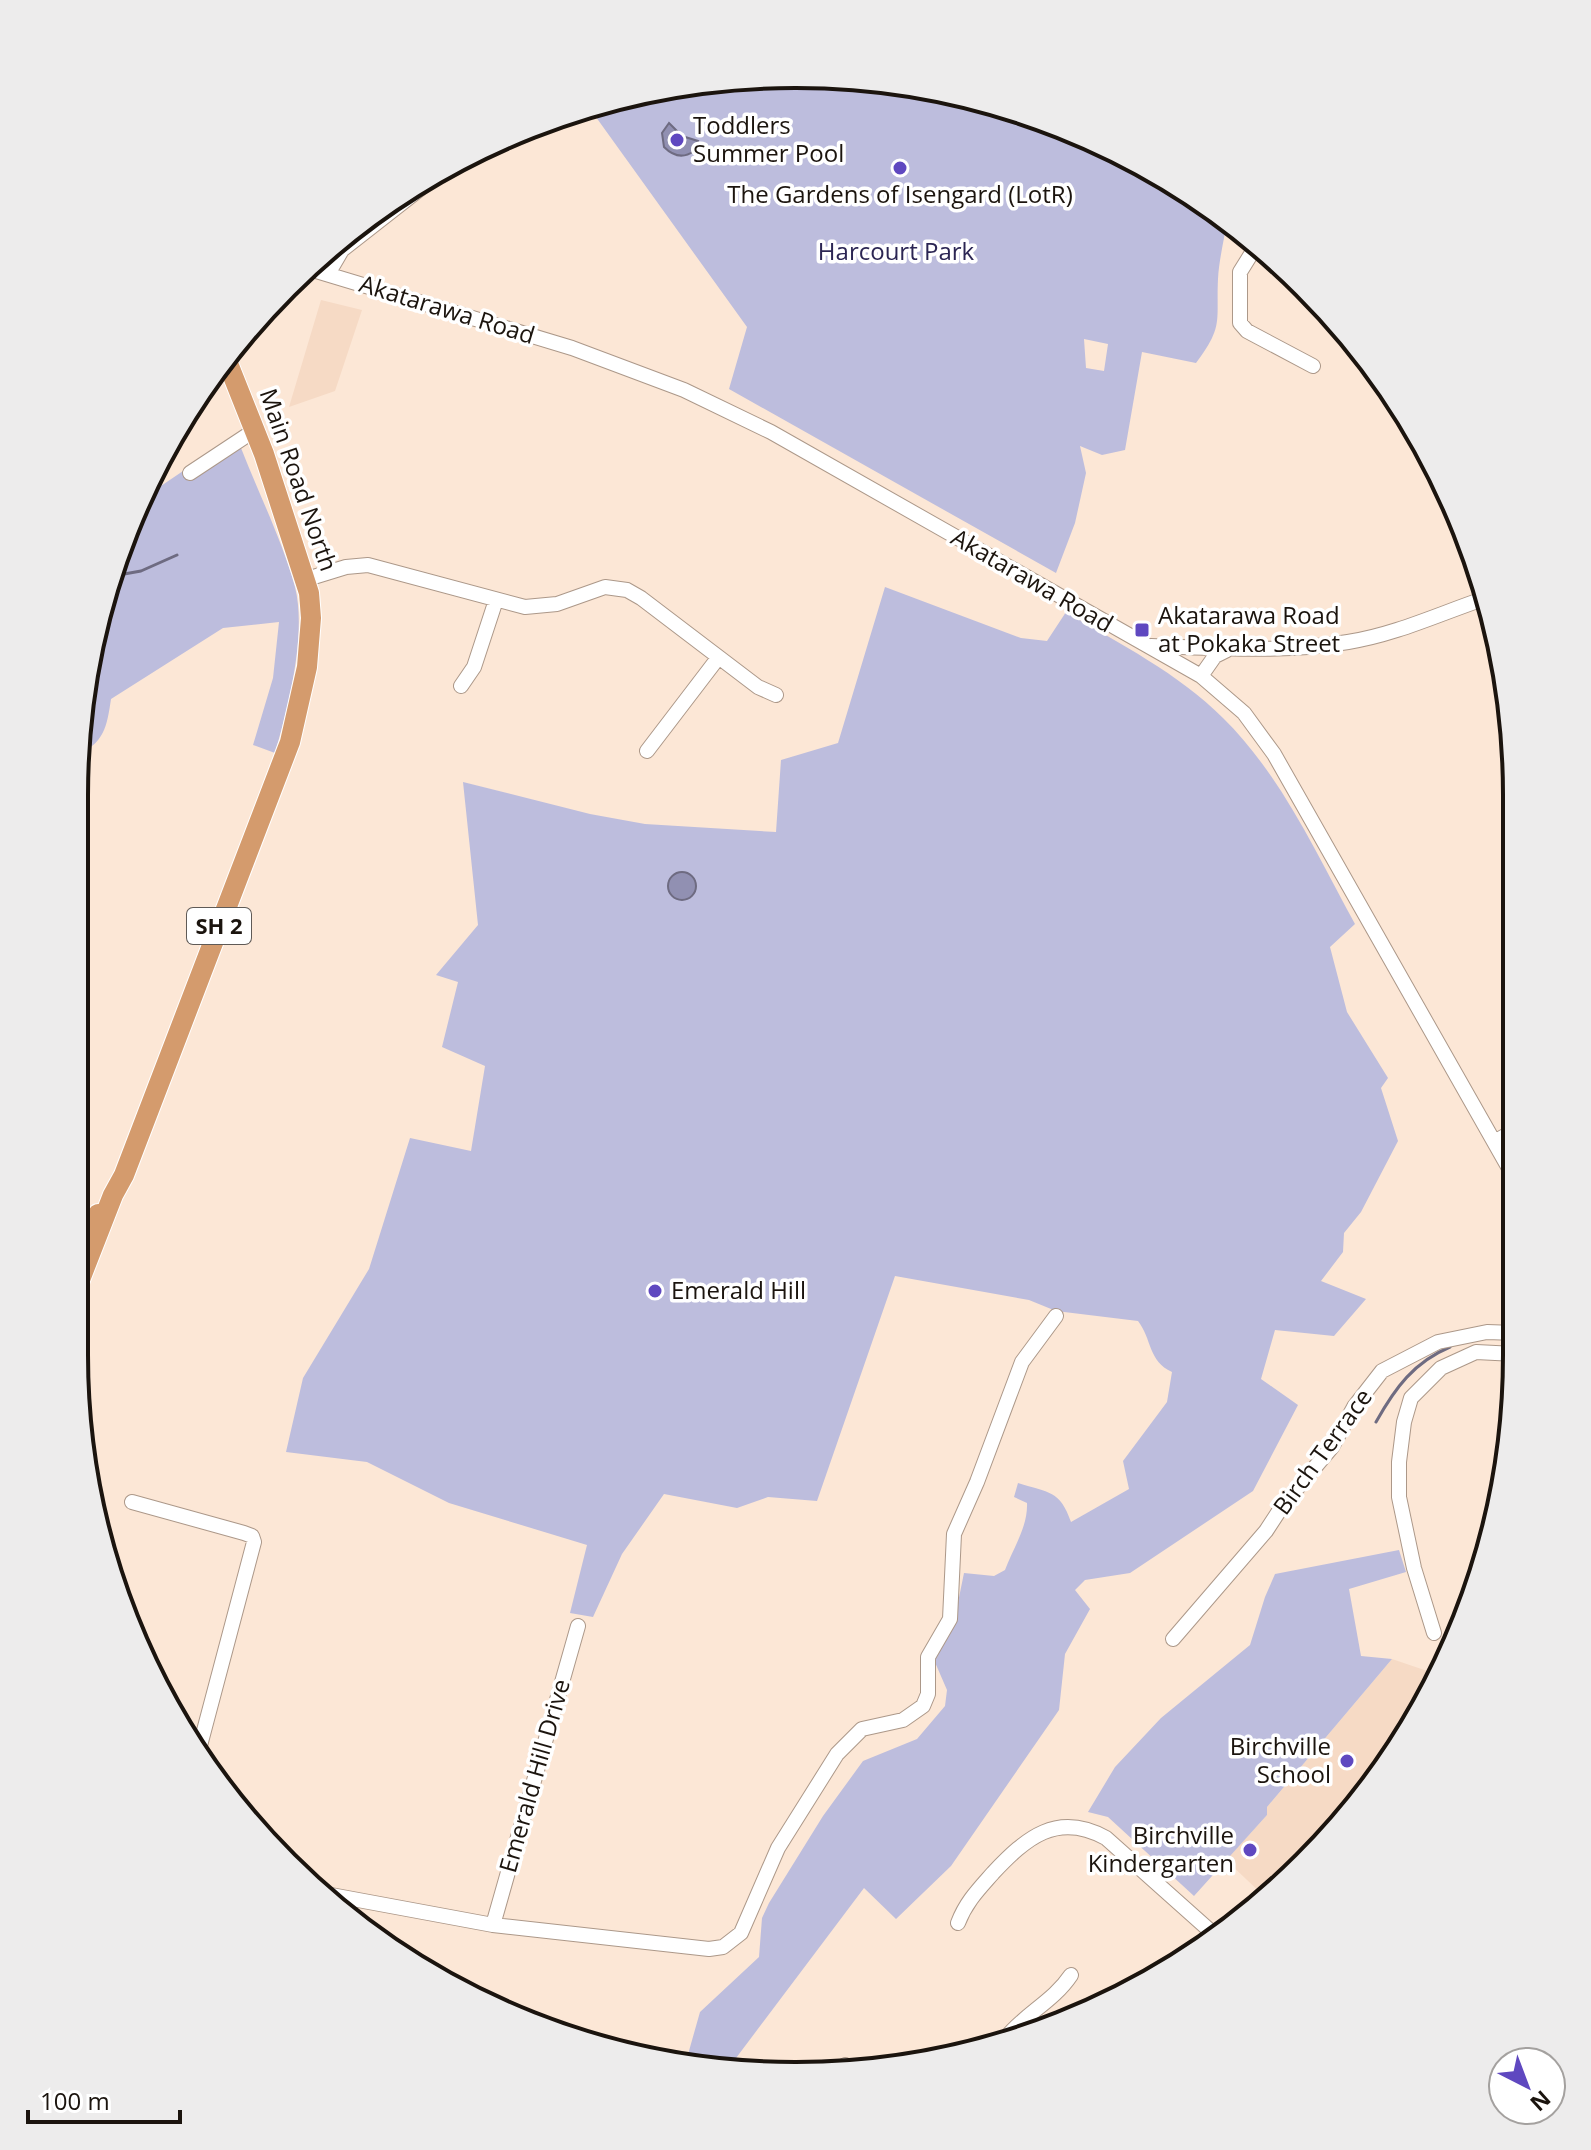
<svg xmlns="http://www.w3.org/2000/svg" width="1591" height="2150" font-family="'Open Sans',sans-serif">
<rect width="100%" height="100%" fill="#fce7d6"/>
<path fill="#f6dac5" d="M321 300 362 310 335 391 289 407Z
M1392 1659 1439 1675 1421 1715 1338 1830 1266 1898 1226 1860 1267 1815V1807Z"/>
<path fill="#bdbddd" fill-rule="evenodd" d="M748 76 889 80 1027 112 1156 170 1227 221C1224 240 1219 260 1218 279 1216 321 1224 326 1196 363L1142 352 1125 450 1102 455 1080 446 1086 473 1075 523 1056 573 729 389 747 327 588 106 608 99ZM1084 339 1108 344 1104 371 1086 368Z
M241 448C259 494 282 540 295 587 307 634 288 708 275 753L253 745 273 678 279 622 223 628 111 699C107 726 104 745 76 754L98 609 152 492 186 469 192 477Z
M885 587 1021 638 1047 641 1066 612C1120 644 1178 673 1223 718 1281 775 1316 853 1355 924L1330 947 1347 1012 1388 1078 1381 1088 1398 1141 1361 1212 1344 1233 1343 1252 1321 1281 1366 1299 1334 1336 1275 1330 1261 1379 1298 1405 1253 1491 1130 1573 1085 1580 1075 1590 1090 1609 1065 1654 1059 1710 951 1866 896 1919 864 1888 727 2070H701L685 2065 700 2012 759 1957 762 1918 769 1903 823 1816 863 1761 917 1739 945 1706 947 1690 934 1660 955 1617 964 1573 994 1576 1005 1570C1013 1548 1028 1527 1027 1503L1014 1497 1018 1483C1049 1493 1060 1490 1071 1522L1129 1489 1123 1461 1167 1402 1172 1372C1148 1361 1152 1339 1138 1321L1056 1311 1029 1300 895 1276 817 1501 768 1497 737 1508 664 1494 622 1554 593 1617 570 1613 587 1545 449 1503 367 1462 286 1452 303 1378 369 1269 410 1138 471 1151 485 1066 442 1047 458 982 436 975 478 925 463 782 590 814 645 824 776 832 781 760 838 743Z
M1399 1550 1406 1572 1349 1589 1361 1656 1392 1659 1267 1807V1815L1194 1896 1108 1817 1088 1812 1115 1767 1161 1718 1250 1645 1265 1597 1275 1574Z"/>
<path fill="#9190b2" stroke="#6e6b81" stroke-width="2" d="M669 123 682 136 698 141 694 151C683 159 673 156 664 147L662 133Z
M668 886a14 14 0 1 1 28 0a14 14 0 1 1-28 0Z"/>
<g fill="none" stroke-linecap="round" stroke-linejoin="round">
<path stroke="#6e6b81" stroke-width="3" d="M113 576 141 571 177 555
M1376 1422C1395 1388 1414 1362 1450 1347"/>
<defs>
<path id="minor" d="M1258 243 1240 272V323L1247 331 1313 366
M313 270 572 348 684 390 771 432 1201 676 1244 713 1274 754 1514 1177
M328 274 342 250 457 160
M190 473 255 430
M307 579 346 567 368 565 525 607 557 604 605 587 627 590 641 598 758 687 776 695
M1151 646C1216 648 1283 653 1348 642 1394 635 1439 614 1483 599
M1201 676 1215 656 1227 650
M461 686 474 667 496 600
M647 751 718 658
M1494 1142 1514 1131
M132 1502 244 1533 252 1536 254 1542 197 1757
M1434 1633 1414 1568 1399 1497V1462L1404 1422 1411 1398 1441 1368 1476 1352 1515 1354
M1173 1639 1266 1531 1283 1505 1332 1447 1354 1407 1382 1371 1438 1342 1487 1332 1515 1333
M315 1892 493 1925 709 1949 723 1947 741 1933 778 1848 837 1754 862 1729 903 1720 923 1706 928 1694V1657L950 1619 954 1534 977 1482 1022 1362 1056 1316
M958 1923C966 1902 978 1890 993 1873 1026 1838 1057 1811 1106 1838L1217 1937
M493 1925 578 1626
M1005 2039C1024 2014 1053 2002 1071 1975
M845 2065 846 2070"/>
<path id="highway" d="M74 1241 92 1225 98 1214
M74 1295 113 1195 124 1175 290 742 307 667 311 618 309 593 264 454 227 361"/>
</defs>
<use href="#minor" stroke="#ac9889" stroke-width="16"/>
<use href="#highway" stroke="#fff" stroke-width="22"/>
<use href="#minor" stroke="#fff" stroke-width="14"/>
<use href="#highway" stroke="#d49b6d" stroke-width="20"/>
</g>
<g fill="#5f48c0" stroke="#fff" stroke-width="3">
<circle cx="677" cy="140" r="8"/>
<circle cx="900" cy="168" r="8"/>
<rect x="1134" y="622" width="16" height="16" rx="4"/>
<circle cx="655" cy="1291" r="8"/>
<circle cx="1347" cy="1761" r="8"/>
<circle cx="1250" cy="1850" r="8"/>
</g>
<g text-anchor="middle" stroke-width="7" stroke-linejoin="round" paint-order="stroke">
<rect fill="#fff" stroke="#5f5a56" stroke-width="2" x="187" y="908" width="64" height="36" rx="6"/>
<g font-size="22" font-weight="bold" fill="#1b140e">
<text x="219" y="934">SH 2</text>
</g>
<g font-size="24" fill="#1b140e" stroke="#fff" text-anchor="start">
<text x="693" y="134">Toddlers<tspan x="693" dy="28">Summer Pool</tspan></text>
<text x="900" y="203" text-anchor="middle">The Gardens of Isengard (LotR)</text>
<text x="1158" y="624">Akatarawa Road<tspan x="1158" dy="28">at Pokaka Street</tspan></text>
<text x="671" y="1299">Emerald Hill</text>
<text x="1331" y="1755" text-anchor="end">Birchville<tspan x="1331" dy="28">School</tspan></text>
<text x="1234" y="1844" text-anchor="end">Birchville<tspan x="1234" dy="28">Kindergarten</tspan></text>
</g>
<g font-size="24" fill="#2b2553" stroke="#fff">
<text x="896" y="260">Harcourt Park</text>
</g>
<g font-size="24" fill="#1b140e" stroke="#fff">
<text transform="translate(447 310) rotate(17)" y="8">Akatarawa Road</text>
<text transform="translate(298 480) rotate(71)" y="8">Main Road North</text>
<text transform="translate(1032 581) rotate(30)" y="8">Akatarawa Road</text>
<text transform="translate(1323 1452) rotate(-54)" y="8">Birch Terrace</text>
<text transform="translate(535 1776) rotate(-74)" y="8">Emerald Hill Drive</text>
</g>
</g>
<path d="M0 0H1591V2150H0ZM795 88H796A707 707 0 0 1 1503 795V1355A707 707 0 0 1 796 2062H795A707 707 0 0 1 88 1355V795A707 707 0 0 1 795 88Z" fill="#edecec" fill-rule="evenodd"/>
<path fill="none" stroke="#1b140e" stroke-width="4" d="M795 88H796A707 707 0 0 1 1503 795V1355A707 707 0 0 1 796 2062H795A707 707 0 0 1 88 1355V795A707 707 0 0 1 795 88Z"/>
<g transform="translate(1527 2086) rotate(138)"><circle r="38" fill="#ffffff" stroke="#a4a19f" stroke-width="2"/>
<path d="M0-6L14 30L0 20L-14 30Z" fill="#5f48c0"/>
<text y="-12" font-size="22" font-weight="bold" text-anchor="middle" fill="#1b140e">N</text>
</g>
<path d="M28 2110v12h152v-12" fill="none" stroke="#1b140e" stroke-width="4"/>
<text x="40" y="2110" font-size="24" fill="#1b140e" stroke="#ffffff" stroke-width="6" paint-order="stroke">100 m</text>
</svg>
